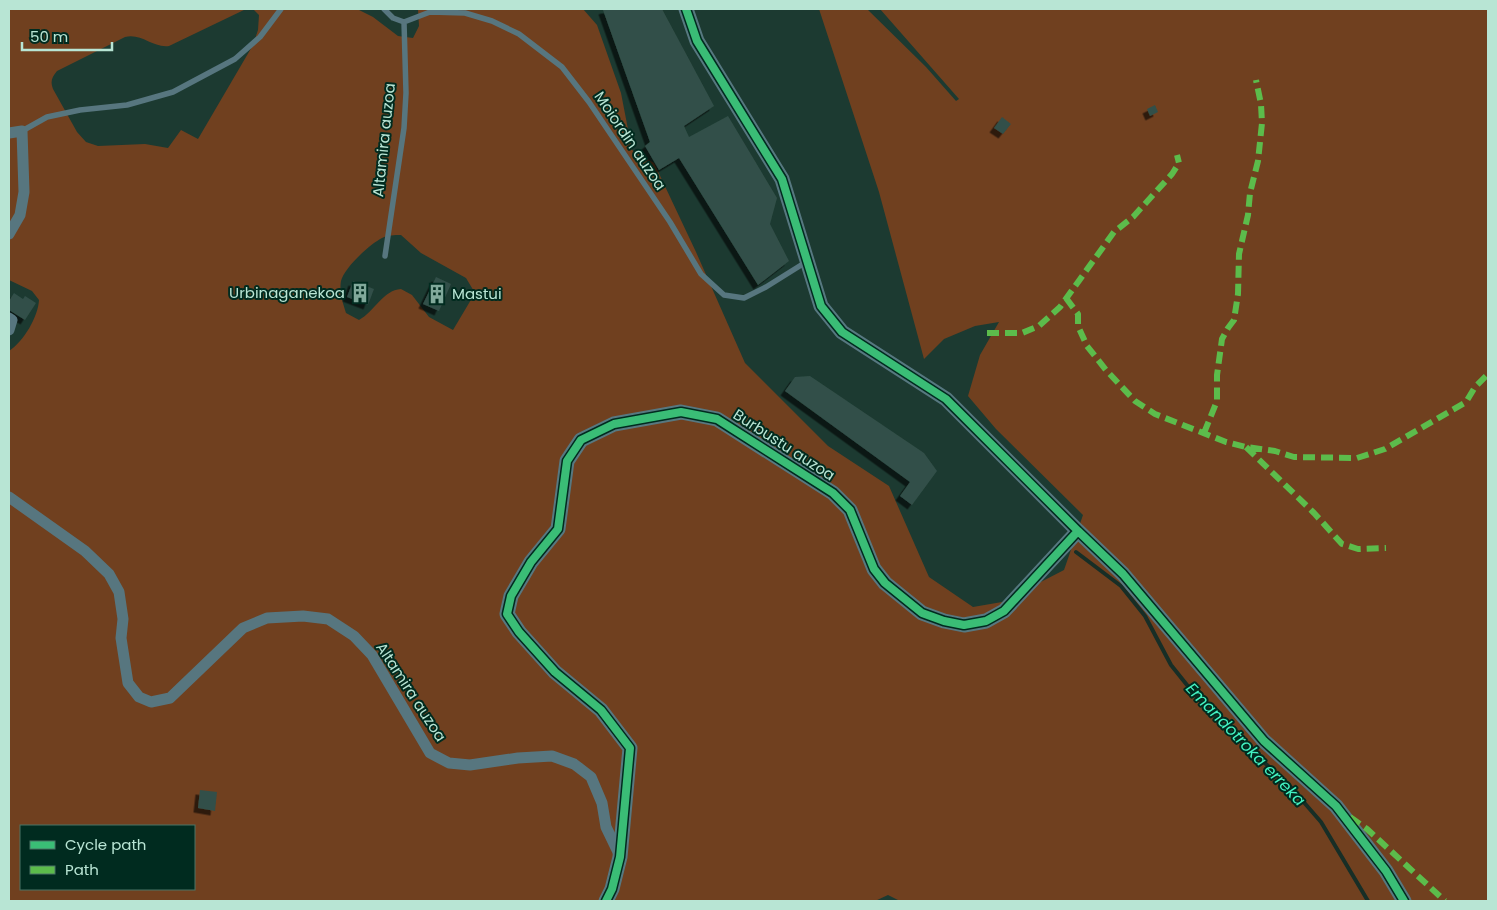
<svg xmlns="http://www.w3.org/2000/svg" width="1497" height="910" font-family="Poppins,sans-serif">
<defs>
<filter id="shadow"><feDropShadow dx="-4.5" dy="4.5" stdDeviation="0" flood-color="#0009"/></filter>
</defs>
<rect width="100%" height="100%" fill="#1c3a31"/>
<path fill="#70401f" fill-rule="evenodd" d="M9 9H357L373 17 398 36 413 38 419 26 418 9H583L597 25 621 93 632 150 654 163 696 252 745 363 828 446 889 486 929 577 973 607 1002 602 1064 570 1083 515 996 429 968 396 980 355 999 322 975 326 944 339 924 359 879 192 819 9H867L926 67 956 101 959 99 880 9H1488V901H900L888 895 875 901H9V351C24 341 38 317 39 300L32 291 9 280ZM246 9 254 10 259 15 258 30 253 45 198 139 181 130 168 148 145 144 98 146 86 142 77 132 53 89C50 81 52 77 57 71L125 37C142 33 152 48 169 46ZM401 235 421 253 466 278 475 293 453 330 429 317 412 295 401 289C383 290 374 312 359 320L346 313C343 303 339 292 341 281 344 268 370 244 382 238 388 235 394 235 401 235ZM21 826H194V889H21Z"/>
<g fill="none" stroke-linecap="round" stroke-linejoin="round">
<path stroke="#172e26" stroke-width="4" d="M1076 552 1121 586 1145 616 1171 665 1195 695 1223 725 1288 784 1321 822 1368 901"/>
</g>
<path fill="#324f48" filter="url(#shadow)" d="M606 9H662L714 106 684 126 689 137 728 116 777 198 770 224 789 261 758 285 679 158 659 170 645 146 650 142 603 10Z
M1155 105 1158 112 1150 116 1147 109Z
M1002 117 1011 124 1003 134 994 128Z
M436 277 451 284 439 311 423 304Z
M353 281 374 289 368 305 347 297Z
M14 293 23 299 25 296 36 303 25 320 9 310V301Z
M810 376 924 453 937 471 912 505 900 496 910 482 785 391 795 377Z
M200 790 217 792 215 811 198 808Z"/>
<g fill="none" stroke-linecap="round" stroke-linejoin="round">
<path stroke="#57767f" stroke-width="5.5" d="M384 9 393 18 404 22 406 93 404 128 385 256
M404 22 430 12 465 13 492 21 519 34 562 67 589 102 670 222 701 274 724 295 744 298 766 287 806 262
M22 131 47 117 80 110 127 105 173 92 235 59 260 37 281 9"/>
<path stroke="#57767f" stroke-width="11" d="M9 133 22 131 24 192 20 215 9 234
M9 318 12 320 9 330
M9 497 85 551 109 574 119 592 123 619 121 638 128 683 139 697 151 702 170 698 243 628 267 618 303 616 328 619 354 636 372 655 430 753 449 763 470 765 518 758 552 756 574 764 591 777 602 803 606 827 620 856"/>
<path stroke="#577880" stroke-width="15" d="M686 9 697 41 782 179 821 306 842 332 946 399 1078 531 1123 574 1264 741 1336 806 1386 871 1404 901
M606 901 612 889 620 857 630 748 601 710 555 672 519 632 507 614 511 596 531 562 558 529 567 461 581 440 614 424 681 412 717 419 833 493 850 510 874 569 885 583 922 613 944 621 964 625 986 621 1004 611 1078 531"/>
<path stroke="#5cbc4b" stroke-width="6" stroke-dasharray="12 6" stroke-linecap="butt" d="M1066 298 1078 314V326L1087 346 1106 370 1135 401 1155 414 1226 442 1246 447 1275 451 1294 457 1357 458 1385 449 1466 402 1475 387 1488 374
M987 333H1022L1039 326 1060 307 1114 232 1133 217 1172 174 1179 163 1177 155
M1204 433 1217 401V375L1222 339 1228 328 1234 320 1238 294 1239 254 1248 215 1250 193 1258 161 1262 123 1261 104 1256 80
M1246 447 1314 513 1342 544 1358 549 1386 548
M1350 817 1367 829 1445 901"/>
<defs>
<path id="cycleway" d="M686 9 697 41 782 179 821 306 842 332 946 399 1078 531 1123 574 1264 741 1336 806 1386 871 1404 901
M606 901 612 889 620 857 630 748 601 710 555 672 519 632 507 614 511 596 531 562 558 529 567 461 581 440 614 424 681 412 717 419 833 493 850 510 874 569 885 583 922 613 944 621 964 625 986 621 1004 611 1078 531"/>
</defs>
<use href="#cycleway" stroke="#002b1f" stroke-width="11"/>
<use href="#cycleway" stroke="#3abd76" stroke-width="8"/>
</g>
<defs>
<symbol id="building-bare" viewBox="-9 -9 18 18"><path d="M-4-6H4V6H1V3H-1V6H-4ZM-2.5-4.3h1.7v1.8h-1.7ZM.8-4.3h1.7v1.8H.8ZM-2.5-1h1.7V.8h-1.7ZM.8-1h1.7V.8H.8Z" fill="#81a99b" stroke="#002b1f" stroke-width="2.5" paint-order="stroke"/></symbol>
</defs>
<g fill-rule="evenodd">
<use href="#building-bare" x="346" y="279" width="28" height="28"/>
<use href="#building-bare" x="423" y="280" width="28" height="28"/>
</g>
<g text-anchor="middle" stroke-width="4" stroke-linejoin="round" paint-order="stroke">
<g font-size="15" fill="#b8e5d4" stroke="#002b1f">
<text transform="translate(384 140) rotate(-84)" y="5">Altamira auzoa</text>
<text transform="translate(630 141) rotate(56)" y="5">Moiordin auzoa</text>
<text transform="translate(784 445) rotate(33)" y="5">Burbustu auzoa</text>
<text transform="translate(411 692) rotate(57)" y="5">Altamira auzoa</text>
</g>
<g font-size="15" fill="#b8e5d4" stroke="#002b1f" text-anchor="end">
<text x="345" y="298">Urbinaganekoa</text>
<text x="452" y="299" text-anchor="start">Mastui</text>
</g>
<g font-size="16" font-style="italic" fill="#43f3c2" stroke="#002b1f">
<text transform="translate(1246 744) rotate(46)" y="6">Emandotroka erreka</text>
</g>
</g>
<rect width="1497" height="910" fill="none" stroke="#b8e5d4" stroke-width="20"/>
<rect x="20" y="825" width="175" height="65" fill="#002b1f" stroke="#4a7567"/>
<rect x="30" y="841" width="25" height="8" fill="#3abd76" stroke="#4a7567"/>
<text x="65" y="850" font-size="15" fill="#b8e5d4">Cycle path</text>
<rect x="30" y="866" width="25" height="8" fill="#5cbc4b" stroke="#4a7567"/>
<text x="65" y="875" font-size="15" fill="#b8e5d4">Path</text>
<path d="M22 42v8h90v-8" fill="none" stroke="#b8e5d4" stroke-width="2.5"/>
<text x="30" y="42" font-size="15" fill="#b8e5d4" stroke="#002b1f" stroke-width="4" paint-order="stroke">50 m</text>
</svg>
